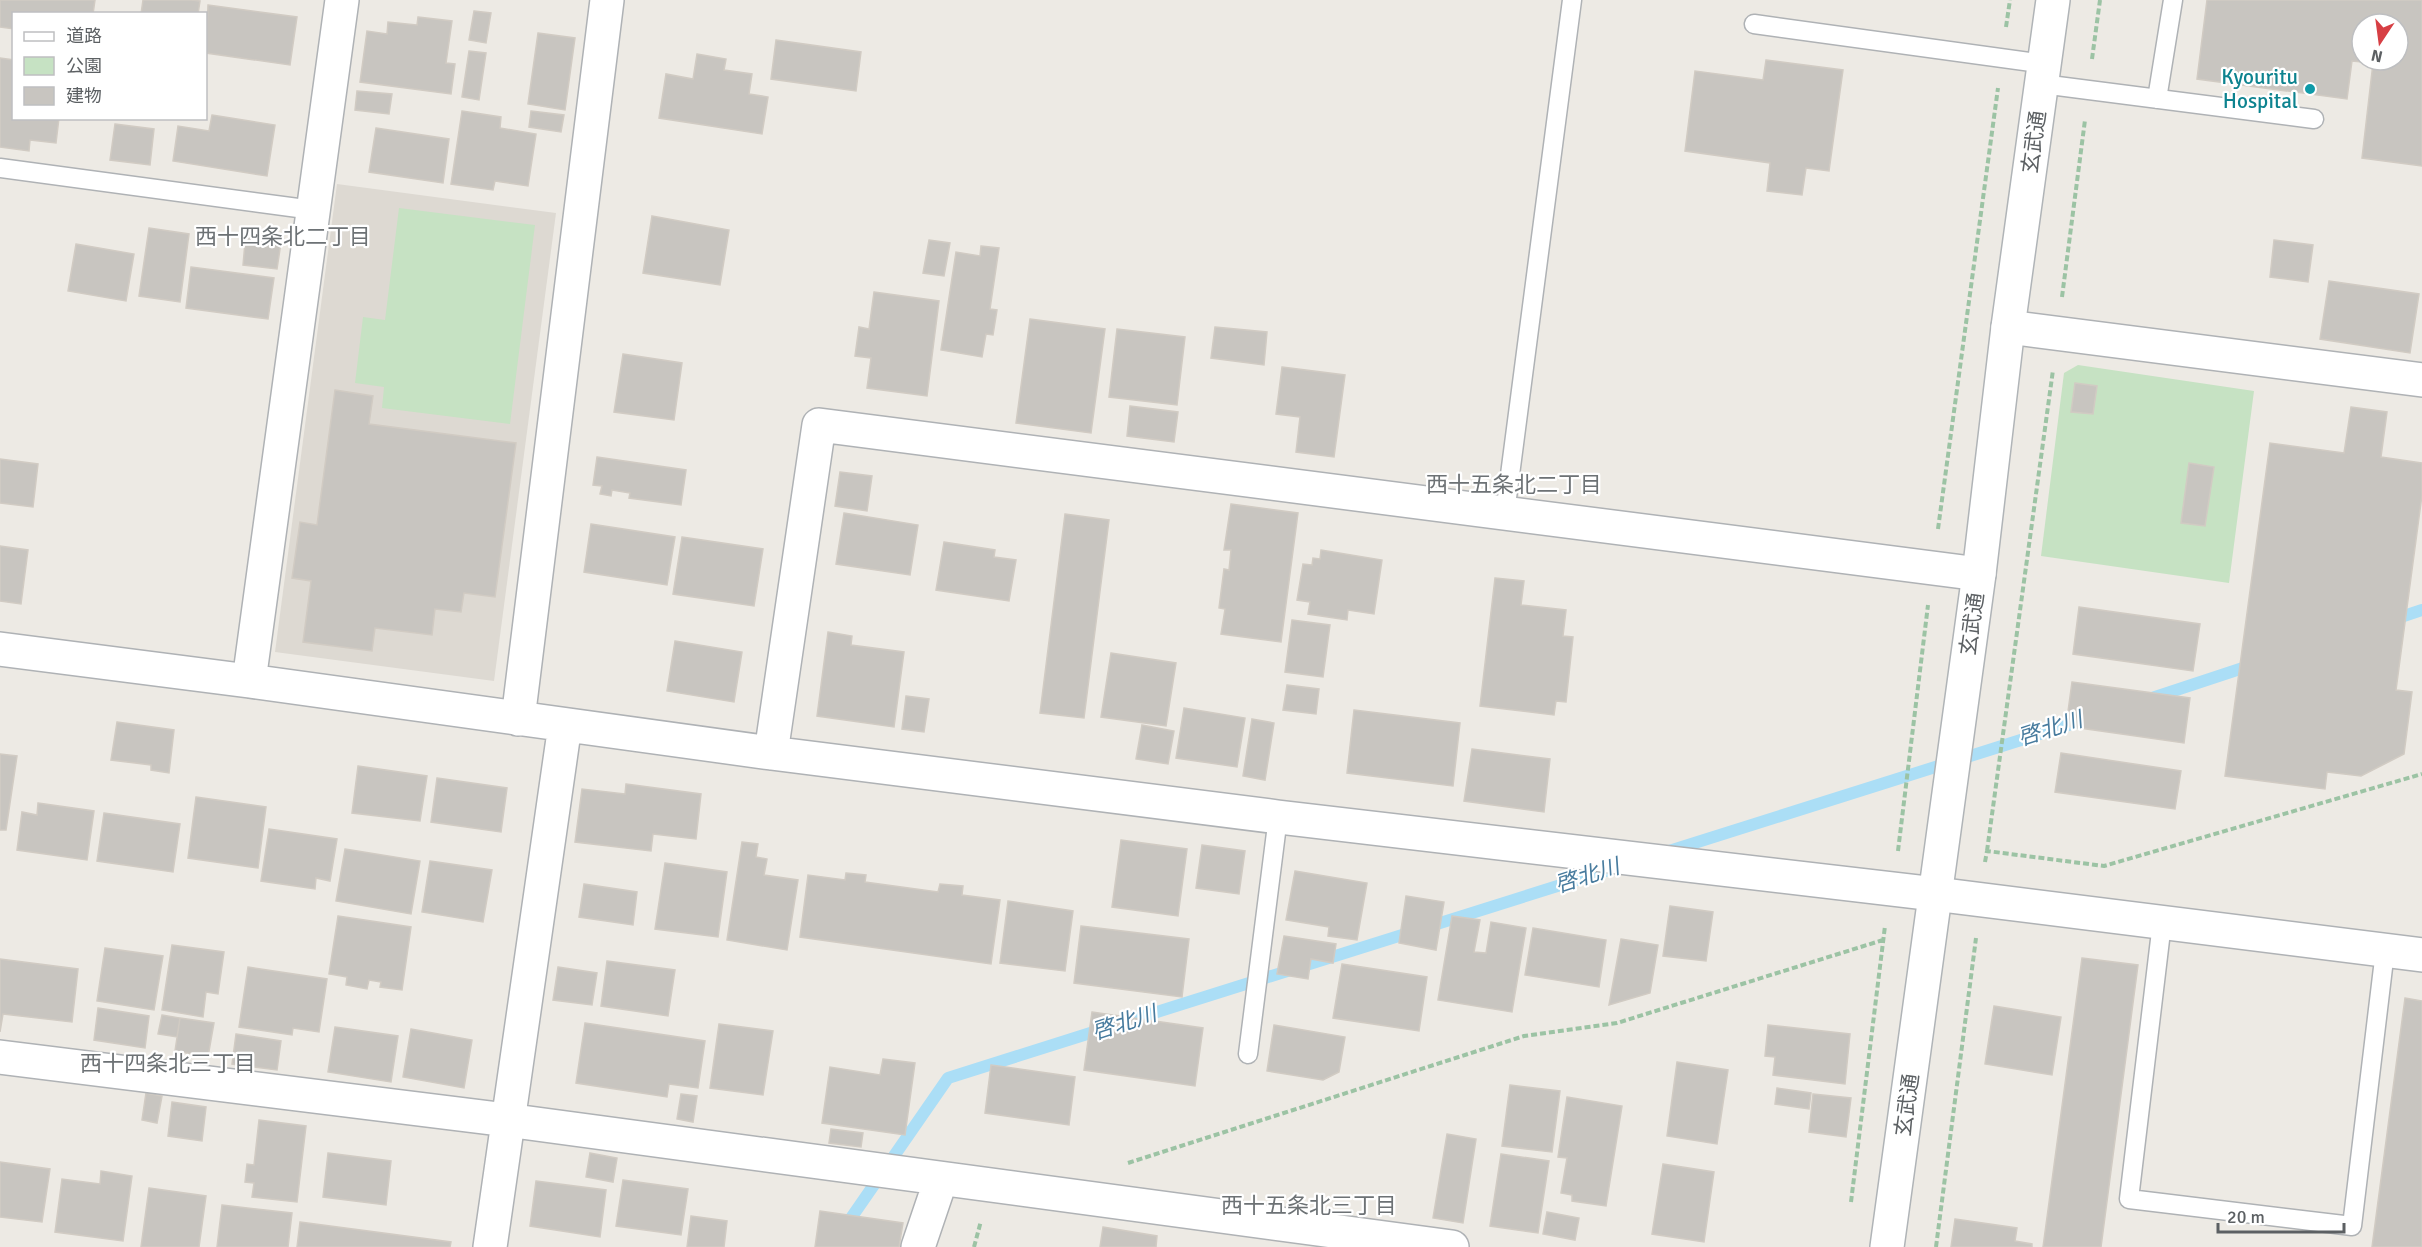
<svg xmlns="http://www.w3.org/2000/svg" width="2422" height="1247" font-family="Signika,'Noto Sans JP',sans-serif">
<rect width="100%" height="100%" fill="#edeae4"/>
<path fill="#ddd9d2" d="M337 184 556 213 494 681 275 652Z"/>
<path fill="#c6e2c3" d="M399 208 535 225 510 424 382 408 384 387 355 383 363 317 385 320Z
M2078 365 2254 391 2229 583 2041 556 2064 373Z"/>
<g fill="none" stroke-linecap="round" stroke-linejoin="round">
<path stroke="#abdef6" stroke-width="12" d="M2392 620 2422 610
M2149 699 2255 664
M1666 852 2081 721
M1122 1023 1618 867
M831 1247 948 1078 1103 1029"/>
</g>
<path fill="#c8c5c0" stroke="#d1cbc3" stroke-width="1.5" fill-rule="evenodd" d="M0 0H95L93 14H14V29L0 27Z
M143 0H191L200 1 198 14H141Z
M2207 0H2422V166L2362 158 2373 63 2352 61 2347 99 2197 79ZM2362 24H2398V60H2362Z
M208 5 297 17 290 65 206 53Z
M474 11 491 13 486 43 469 40Z
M418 17 452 21 446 63 455 64 451 94 360 82 367 31 387 34 388 22 417 25Z
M538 33 575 38 565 110 528 104Z
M776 40 861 52 856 91 771 79Z
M469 51 486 53 479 100 462 97Z
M697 54 726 59 724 70 752 74 749 94 768 97 762 134 659 118 666 74 693 79Z
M0 58 14 60V118H59L56 143 30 140 29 151 0 147Z
M1766 60 1843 70 1829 171 1806 168 1802 195 1767 191 1770 163 1685 151 1695 71 1763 80Z
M357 91 392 94 389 114 355 110Z
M462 111 501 117 500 128 536 134 528 186 495 181 493 190 451 184Z
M531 111 564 115 561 132 529 127Z
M212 115 275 125 267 176 173 161 178 126 209 131Z
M115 124 154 129 150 165 110 160Z
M376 128 449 139 443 183 369 172Z
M652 216 729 230 720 285 643 273Z
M149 228 189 234 180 302 139 296Z
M246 232 282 236 277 269 243 265Z
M929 240 950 243 944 276 923 273Z
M2274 240 2313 245 2308 282 2270 277Z
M76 244 134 254 126 301 68 291Z
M981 246 999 248 990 309 997 310 993 335 986 334 982 357 941 350 956 252 980 256Z
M191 267 274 278 268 319 186 308Z
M2329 281 2419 294 2410 353 2320 339Z
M874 292 939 301 927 396 867 388 871 358 855 356 859 327 869 329Z
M1030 319 1105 329 1091 433 1016 423Z
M1215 327 1267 332 1264 365 1211 358Z
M1117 329 1185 337 1177 405 1109 397Z
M623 354 682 363 674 420 614 412Z
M1282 367 1345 375 1334 457 1296 452 1300 417 1276 414Z
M2075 383 2097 386 2093 414 2071 412Z
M335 390 373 396 369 424 516 443 495 597 464 593 461 612 435 609 432 635 375 628 372 651 303 642 311 581 292 578 300 522 317 525Z
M1130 406 1178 412 1174 442 1127 436Z
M2351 407 2387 412 2381 457 2422 463V495L2396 690 2412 692 2404 754 2361 776 2327 772 2325 789 2225 776 2270 443 2344 453Z
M597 457 686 470 681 505 629 498 630 493 612 490 611 496 600 494 602 486 593 485Z
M0 459 38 464 33 507 0 503Z
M2189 463 2214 467 2205 526 2181 523Z
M840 472 872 476 867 511 835 506Z
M1231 504 1298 513 1281 642 1221 634 1225 609 1219 608 1224 569 1229 570 1231 550H1224Z
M844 513 918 525 910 575 836 564Z
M1065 514 1109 520 1084 718 1040 713Z
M591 524 675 537 667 585 584 572Z
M682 537 763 549 754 606 673 594Z
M944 542 995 550 994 557 1016 560 1009 601 936 590Z
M0 546 28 550 21 604 0 601Z
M1321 550 1382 560 1374 614 1348 610 1347 620 1308 614 1310 602 1297 600 1303 564 1312 565 1313 558 1320 559Z
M1495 578 1524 581 1521 605 1566 610 1563 636 1573 637 1566 702 1556 701 1554 715 1480 706Z
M2079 607 2200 624 2193 671 2073 654Z
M1292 620 1330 625 1323 677 1285 672Z
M828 632 852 636 851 645 904 652 894 727 817 716Z
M675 641 742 652 734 702 667 691Z
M1111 653 1176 663 1166 726 1101 717Z
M2072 682 2190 698 2184 743 2066 726Z
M1287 685 1319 689 1316 714 1283 710Z
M906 696 929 699 924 732 902 729Z
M1184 708 1245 718 1237 767 1176 758Z
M1354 710 1460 723 1453 786 1347 773Z
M1252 719 1274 723 1265 780 1243 776Z
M117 722 174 730 169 773 151 770V765L111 760Z
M1142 725 1174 731 1168 764 1136 759Z
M1472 749 1550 759 1544 812 1464 801Z
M2061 753 2181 771 2175 809 2055 792Z
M0 754 17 756 6 830H0Z
M358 766 427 776 420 821 352 813Z
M437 778 507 788 501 832 431 822Z
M626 784 701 794 696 839 653 834 651 851 575 842 582 789 625 794Z
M196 797 266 807 258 868 188 858Z
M38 803 94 811 87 860 17 850 22 812 37 815Z
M104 813 180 824 173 872 97 861Z
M269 829 337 839 330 881 316 878 315 889 261 881Z
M1121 840 1187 849 1178 916 1112 907Z
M742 842 758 844 756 857 767 859 764 875 798 880 787 950 727 940Z
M1202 845 1245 851 1239 894 1196 888Z
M345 849 420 861 411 914 336 901Z
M430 861 492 870 483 922 422 912Z
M665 863 727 872 718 937 655 929Z
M1295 871 1367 883 1357 940 1328 936 1329 927 1286 920Z
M846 873 866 875 865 882 938 892 940 884 963 886 962 895 1000 900 991 964 800 937 808 875 845 880Z
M584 884 637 892 633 925 579 917Z
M1406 896 1444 902 1436 950 1399 943Z
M1008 901 1073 911 1065 971 1000 963Z
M1670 906 1713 912 1706 961 1663 956Z
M338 916 411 927 402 990 380 987 381 982 369 980 367 989 346 985 347 977 329 974Z
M1452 916 1480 920 1474 952 1486 953 1491 922 1526 928 1512 1012 1438 1000Z
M1081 926 1189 939 1182 997 1074 983Z
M1533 928 1606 940 1599 987 1525 975Z
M1284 936 1336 944 1333 963 1311 959 1308 979 1277 974Z
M1621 939 1658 945 1650 993 1609 1005Z
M172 945 224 952 218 994 206 992 203 1017 162 1010Z
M105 948 163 956 154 1010 97 1001Z
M2082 958 2138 965 2101 1247H2043Z
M0 959 78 969 72 1022 3 1014 0 1032Z
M607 961 675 970 668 1016 601 1006Z
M1342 964 1427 977 1419 1031 1333 1018Z
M248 967 327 979 319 1032 293 1028 292 1035 239 1027Z
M558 967 597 973 592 1005 553 1000Z
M2405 998 2422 1001V1247H2372Z
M1994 1006 2061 1017 2052 1075 1985 1064Z
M98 1008 149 1016 145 1048 94 1040Z
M1092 1012 1203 1028 1195 1086 1084 1070Z
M162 1015 180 1018 177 1037 158 1034Z
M180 1018 214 1023 208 1057 175 1051Z
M585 1023 705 1041 698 1088 669 1084 667 1097 576 1083Z
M719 1024 773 1031 763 1095 710 1088Z
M1274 1025 1345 1037 1339 1072 1323 1080 1267 1071Z
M1768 1025 1850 1034 1845 1084 1773 1075 1775 1057 1765 1056Z
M335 1027 398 1036 391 1082 328 1072Z
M411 1029 472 1040 464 1088 403 1077Z
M236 1034 281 1041 277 1070 232 1064Z
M883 1059 915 1063 905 1135 822 1123 830 1067 880 1075Z
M1677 1062 1728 1070 1717 1144 1667 1136Z
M991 1065 1075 1077 1069 1125 985 1113Z
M1510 1085 1560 1091 1552 1152 1502 1146Z
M1777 1088 1811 1093 1809 1109 1775 1104Z
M146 1093 162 1096 157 1123 142 1120Z
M681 1094 697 1096 693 1122 677 1119Z
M1813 1094 1851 1098 1846 1137 1809 1132Z
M1567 1097 1622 1106 1606 1206 1572 1201V1195L1561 1193 1567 1158 1558 1157Z
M172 1102 206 1107 202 1141 168 1136Z
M259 1120 306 1126 297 1202 252 1197 254 1183 245 1182 247 1164 254 1165Z
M831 1129 863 1133 861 1147 829 1143Z
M1447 1134 1476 1139 1463 1223 1433 1218Z
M328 1153 391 1161 386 1205 323 1197Z
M590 1153 617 1158 613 1182 586 1177Z
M1501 1154 1549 1161 1538 1233 1490 1226Z
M0 1162 50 1169 42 1222 0 1217Z
M1663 1164 1714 1172 1704 1242 1652 1234Z
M101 1171 132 1176 123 1241 55 1232 62 1179 100 1184Z
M623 1180 688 1189 681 1235 616 1226Z
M536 1181 606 1190 600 1237 530 1226Z
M149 1188 206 1196 199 1247H141Z
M222 1205 292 1213 288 1247H217Z
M820 1211 903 1223 899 1247H815Z
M1547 1212 1579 1218 1575 1240 1543 1234Z
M691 1216 727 1221 724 1247H687Z
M1955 1219 2017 1228 2015 1241 2032 1244V1247H1951Z
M300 1222 451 1242 450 1247H297Z
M1103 1227 1157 1236 1156 1247H1100Z"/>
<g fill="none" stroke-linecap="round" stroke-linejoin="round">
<defs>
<path id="lane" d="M1754 24 2045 64
M2042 84 2314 119
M2157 99 2173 0
M0 168 313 210
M1505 513 1572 0
M2162 923 2129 1199 2352 1226 2385 951
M1248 1054 1278 817"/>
<path id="street" d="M2008 327 2422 380
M0 649 249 681 771 753 1278 817 1935 894 2422 955
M249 681 342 0
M518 719 607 0
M771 753 819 425 1979 574
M0 1057 507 1120 1452 1247
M490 1247 565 725
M918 1247 941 1179"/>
<path id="secondary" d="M1887 1247 1979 574 2008 327 2053 0"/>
</defs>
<use href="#lane" stroke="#afb2b5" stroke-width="21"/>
<use href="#street" stroke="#afb2b5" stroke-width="36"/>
<use href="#secondary" stroke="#b0b4b7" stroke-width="36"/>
<path stroke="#9cc3a4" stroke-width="4" stroke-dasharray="6 3" stroke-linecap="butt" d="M2006 27 2010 0
M2092 59 2100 0
M2062 297 2085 120
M1938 529 1998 88
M1898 851 1928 605
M1987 851 2053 370
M1985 862 1987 851 2104 866 2422 774
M1128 1163 1524 1036 1617 1023 1883 940
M1851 1202 1885 926
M974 1247 981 1221
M1936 1247 1976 938"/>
<use href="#lane" stroke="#fff" stroke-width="18"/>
<use href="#street" stroke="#fff" stroke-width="33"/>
<use href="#secondary" stroke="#fff" stroke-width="33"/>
</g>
<circle fill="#0f9aa8" stroke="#fff" stroke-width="2" cx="2310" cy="89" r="6"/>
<g text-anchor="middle" stroke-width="4.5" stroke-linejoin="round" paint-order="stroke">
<g font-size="21" fill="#0d838f" stroke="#fff" text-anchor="end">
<text x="2298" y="84">Kyouritu<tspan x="2298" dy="24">Hospital</tspan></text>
</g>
<g font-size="21" fill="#5c6063" stroke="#fff">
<text transform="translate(2034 142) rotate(-82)" y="7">玄武通</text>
<text transform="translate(1972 624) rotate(-82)" y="7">玄武通</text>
<text transform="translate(1907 1105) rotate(-82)" y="7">玄武通</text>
</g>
<g font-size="22" fill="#6d7275" stroke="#fff">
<text x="283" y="244">西十四条北二丁目</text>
<text x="1514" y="492">西十五条北二丁目</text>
<text x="168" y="1071">西十四条北三丁目</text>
<text x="1309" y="1213">西十五条北三丁目</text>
</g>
<g font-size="22" font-style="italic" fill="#477b9e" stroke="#fff">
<text transform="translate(2050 728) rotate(-18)" y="8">啓北川</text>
<text transform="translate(1587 875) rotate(-18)" y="8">啓北川</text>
<text transform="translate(1124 1022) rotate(-18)" y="8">啓北川</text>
</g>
</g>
<rect x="12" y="12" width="195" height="108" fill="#ffffff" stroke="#bebfc1" stroke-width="1.5"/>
<rect x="24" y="32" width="30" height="9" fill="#ffffff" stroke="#bebfc1" stroke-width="1.5"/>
<text x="66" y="42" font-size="18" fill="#5c6063">道路</text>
<rect x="24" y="57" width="30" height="18" fill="#c6e2c3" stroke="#bebfc1" stroke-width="1.5"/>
<text x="66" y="72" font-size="18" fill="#5c6063">公園</text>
<rect x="24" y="87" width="30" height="18" fill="#c8c5c0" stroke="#bebfc1" stroke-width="1.5"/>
<text x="66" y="102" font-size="18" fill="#5c6063">建物</text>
<g transform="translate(2380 42) rotate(193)"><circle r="28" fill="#ffffff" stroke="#bebfc1" stroke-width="1.5"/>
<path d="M0-4.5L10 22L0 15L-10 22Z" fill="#d73f44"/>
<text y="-9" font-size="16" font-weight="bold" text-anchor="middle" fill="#5c6063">N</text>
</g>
<path d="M2218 1223v9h126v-9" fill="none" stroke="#5c6063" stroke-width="3"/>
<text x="2227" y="1223" font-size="18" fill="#5c6063" stroke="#ffffff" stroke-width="4.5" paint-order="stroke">20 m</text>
</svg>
